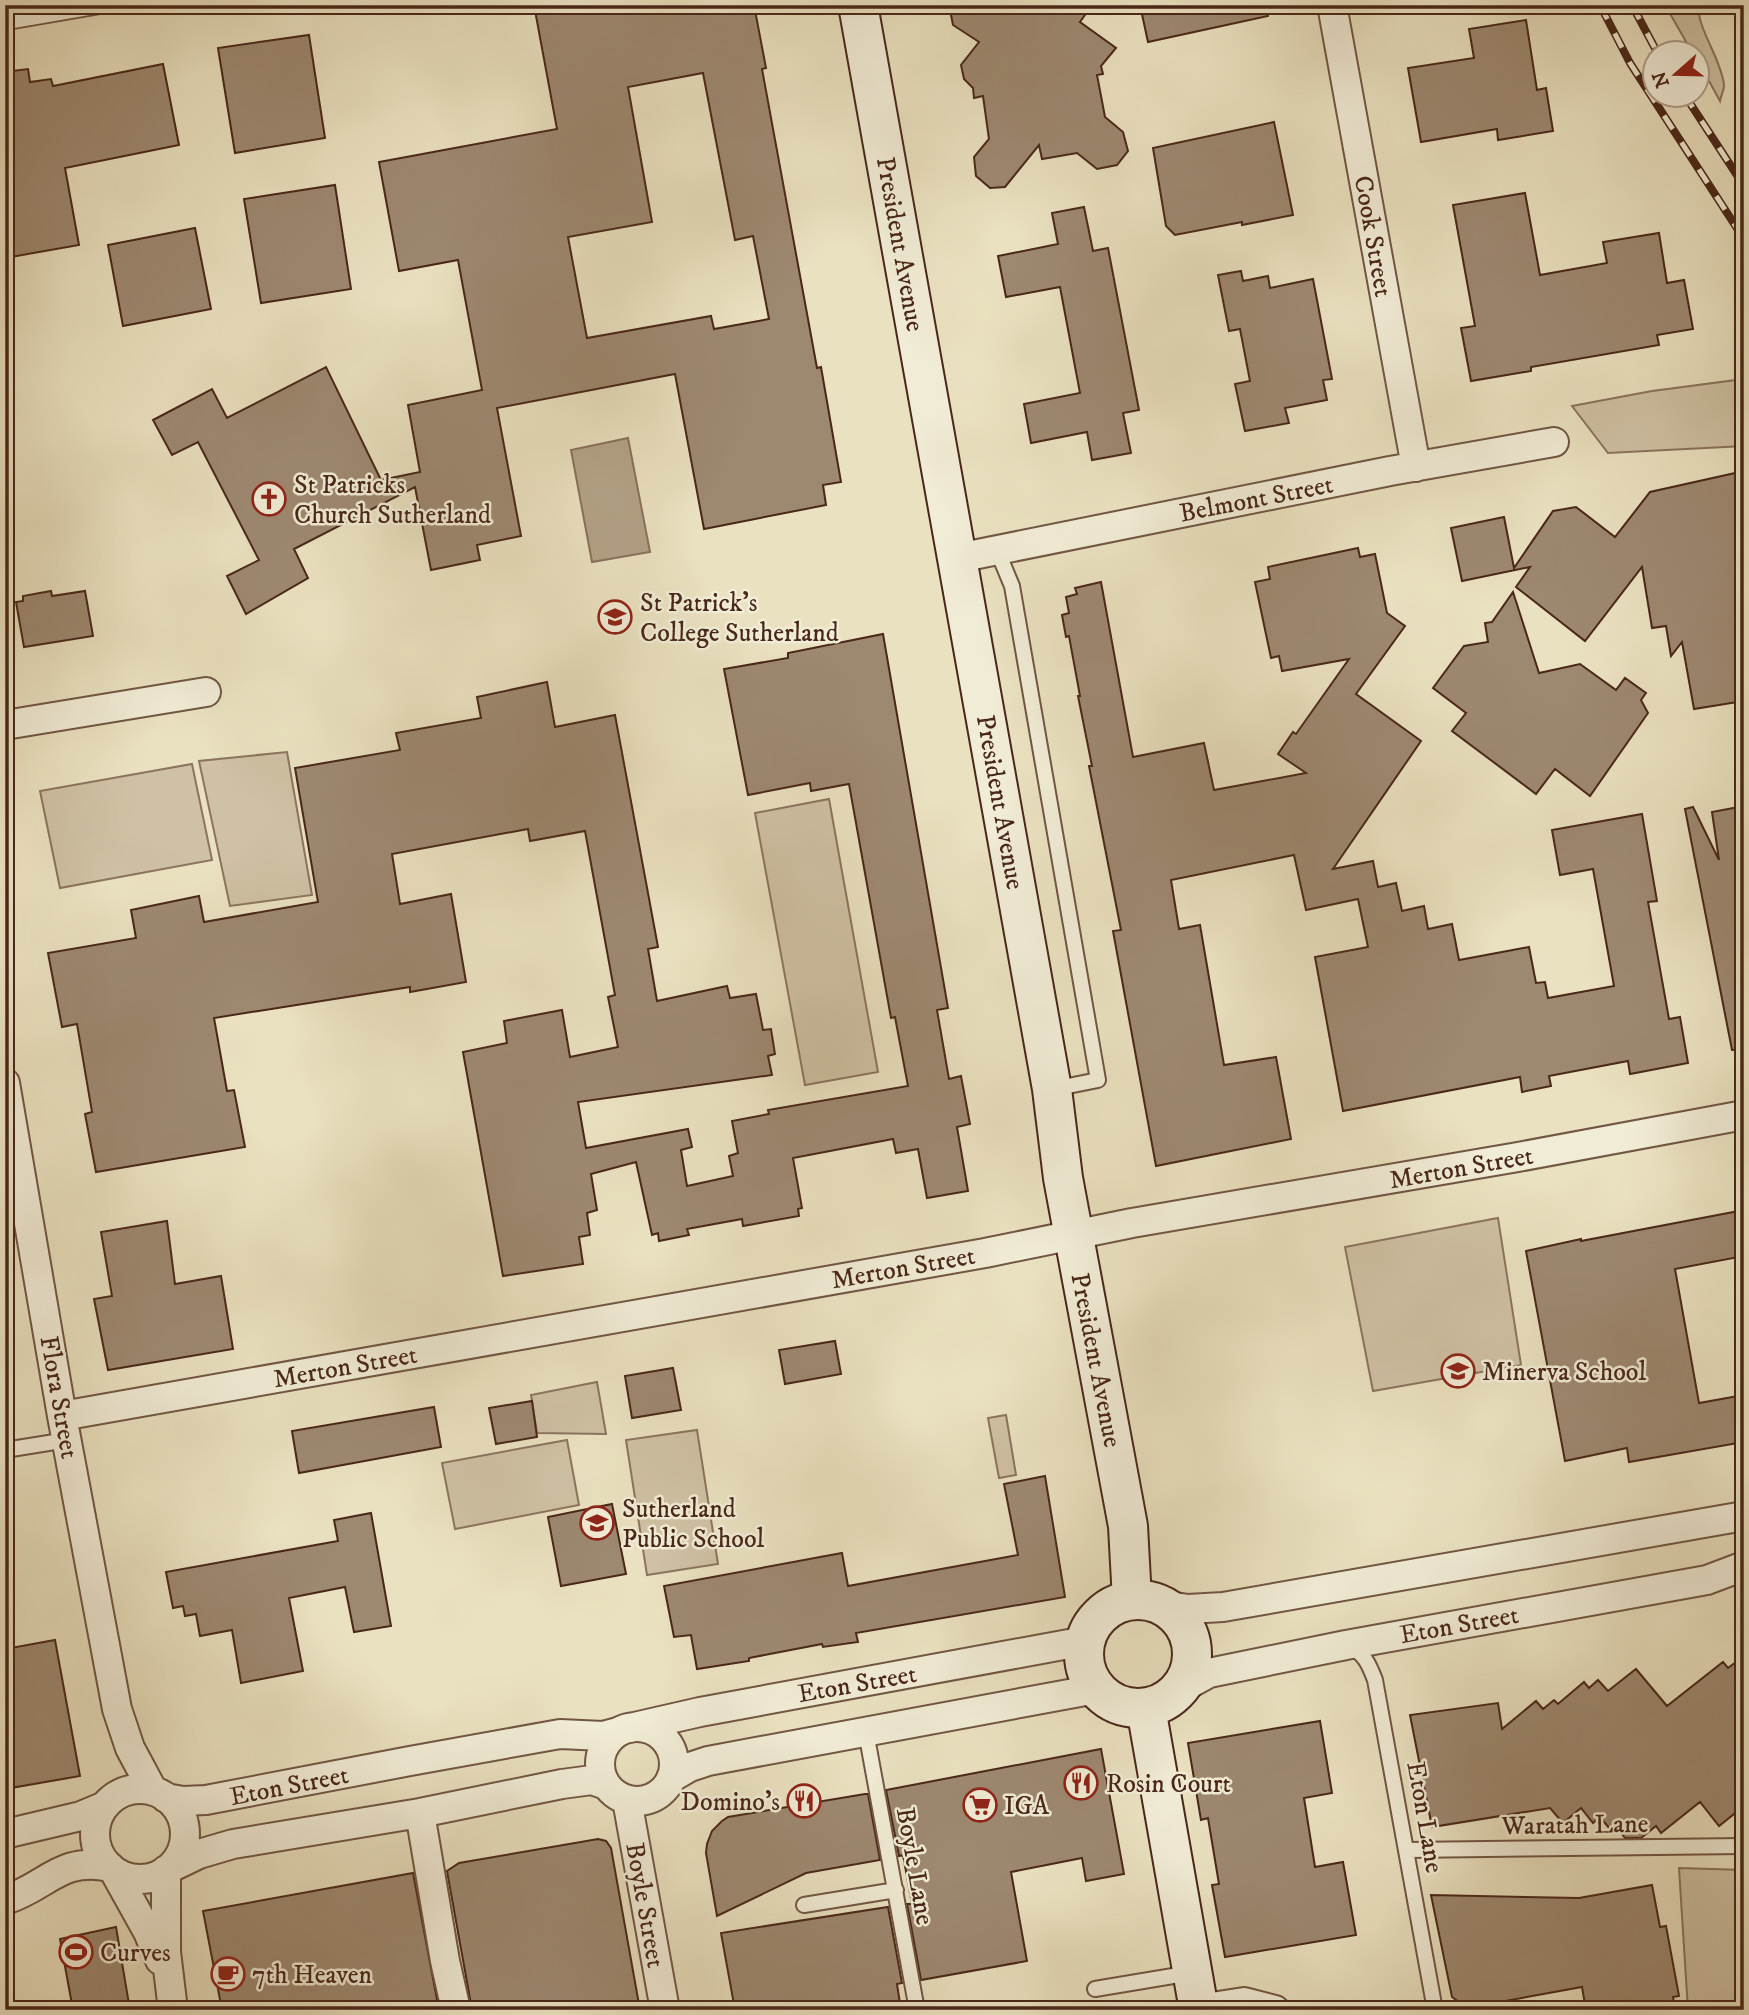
<svg xmlns="http://www.w3.org/2000/svg" width="1749" height="2015" font-family="'IM FELL DW Pica',serif">
<rect width="100%" height="100%" fill="#eae1c0"/>
<filter id="stains"><feTurbulence type="fractalNoise" baseFrequency=".00286" numOctaves="4"/><feColorMatrix values="0 0 0 0 .2 0 0 0 0 .09 0 0 0 0 .02 0 0 0 .5 -.17"/></filter>
<radialGradient id="worn" r=".72"><stop offset=".6" stop-color="#630" stop-opacity="0"/><stop offset="1" stop-color="#630" stop-opacity=".3"/></radialGradient>
<path fill="#cfc1a4" stroke="#8c745e" stroke-width="2" d="M1665 5H1699C1695 25 1722 60 1724 85 1724 90 1721 96 1720 101L1697 59 1696 52H1692Z
M1744 379V446L1608 453 1572 406 1652 391Z
M287 752 312 895 230 906 199 761Z
M192 764 212 860 60 888 40 791Z
M829 799 878 1072 805 1085 755 813Z
M1498 1218 1521 1365 1373 1391 1345 1247Z
M597 1382 606 1434 537 1433 531 1395Z
M1006 1415 1016 1475 999 1478 988 1418Z
M697 1430 718 1564 647 1575 626 1440Z
M567 1440 579 1505 455 1529 442 1463Z
M1679 1868 1744 1870V2010H1688Z"/>
<path fill="#b3a287" stroke="#89715b" stroke-width="2" d="M628 438 650 552 592 562 571 450Z"/>
<path fill="#9d8870" stroke="#492719" stroke-width="2" fill-rule="evenodd" d="M534 5H754L766 68 762 69 817 368 821 367 841 482 823 485 826 505 704 529 675 374 497 408 521 536 477 545 480 560 431 570 415 487 294 549 308 578 246 614 227 576 259 560 198 442 172 455 153 420 212 389 227 418 326 367 381 480 420 472 408 405 482 390 458 260 399 271 379 162 557 129ZM703 73 735 240 753 236 769 319 714 329 711 316 587 338 568 237 652 222 628 87Z
M949 5H1092L1080 22 1116 48 1101 66 1103 74 1097 75 1105 117 1123 132 1128 151 1117 165 1097 169 1077 153 1042 159 1039 145 1005 187 990 188 976 176 974 157 989 139 983 96 974 98 973 88 964 79 961 65 979 42 953 25Z
M1140 5H1267L1268 16 1148 42Z
M1526 20 1537 90 1546 88 1553 131 1498 140 1497 129 1421 142 1408 68 1474 58 1469 29Z
M309 35 325 138 235 153 218 48Z
M163 64 179 145 65 168 79 245 5 258V72L28 69 30 82 51 79 53 86Z
M1274 122 1293 215 1242 225V222L1175 235 1166 226 1153 148Z
M335 185 351 289 261 303 244 199Z
M1525 193 1540 275 1607 263 1603 242 1659 233 1667 283 1684 280 1693 329 1657 335 1659 345 1531 367V371L1471 381 1461 328 1475 326 1453 205Z
M1084 207 1093 251 1108 248 1139 410 1123 413 1131 453 1092 460 1087 432 1031 443 1024 404 1080 393 1060 287 1006 297 998 256 1058 244 1052 213Z
M195 228 211 309 123 326 108 245Z
M1241 271 1243 281 1268 276 1270 288 1313 279 1332 379 1323 380 1327 400 1285 408 1289 423 1245 431 1235 384 1250 381 1240 329 1229 331 1218 275Z
M1744 471V701L1694 709 1682 642 1671 656 1666 626 1652 628 1642 567 1585 641 1516 587 1530 567 1462 581 1451 528 1504 517 1514 568 1553 511 1576 507 1615 537 1650 492Z
M1358 548 1360 557 1375 554 1387 613 1405 626 1356 694 1421 741 1333 869 1373 861 1378 887 1396 883 1402 911 1424 906 1428 929 1452 924 1459 960 1529 947 1536 983 1545 982 1548 998 1614 986 1593 869 1560 875 1552 830 1642 814 1657 901 1648 902 1669 1019 1680 1017 1688 1063 1630 1074 1628 1061 1549 1076 1551 1086 1522 1092 1520 1077 1343 1111 1315 957 1368 947 1358 899 1306 910 1294 855 1171 880 1179 929 1200 925 1224 1065 1276 1057 1291 1139 1156 1166 1113 931 1121 930 1089 766H1092L1078 696H1080L1069 636 1066 637 1062 615 1069 613 1066 597 1077 594 1075 588 1101 582 1133 757 1204 743 1214 790 1306 773 1278 754 1293 732 1296 734 1349 659 1282 671 1279 656 1271 658 1255 582 1270 579 1268 567Z
M51 591 52 596 85 591 93 636 24 647 16 602 23 601V596Z
M1513 592 1539 673 1580 664 1616 690 1625 678 1646 693 1641 700 1648 713 1590 796 1555 769 1536 794 1452 731 1466 713 1433 688 1464 646 1488 642 1485 623 1492 622Z
M883 634 948 1008 937 1010 949 1079 961 1076 970 1124 957 1127 968 1191 927 1198 918 1149 896 1153 893 1139 793 1158 802 1208 798 1209 799 1216 743 1226 742 1219 687 1229 689 1235 659 1241 658 1233 652 1235 636 1162 591 1174 597 1210 587 1213 590 1235 579 1237 583 1264 503 1276 463 1052 507 1043 504 1021 562 1010 570 1057 618 1047 608 997 615 995 585 831 530 841 528 829 392 854 400 904 451 894 466 982 410 992V987L214 1018 227 1091 234 1090 245 1147 96 1172 85 1114 92 1112 77 1024 62 1027 48 953 136 938 131 910 199 896 204 922 318 902 295 768 400 750 396 733 481 718 477 697 547 682 555 727 615 715 658 947 648 949 657 1001 727 986 730 998 756 994 763 1030 771 1029 775 1054 768 1056 772 1075 578 1102 586 1148 688 1129 692 1147 681 1150 687 1186 733 1176 729 1156 738 1153 732 1121 769 1114 768 1110 908 1086 895 1017 891 1018 849 784 811 791 810 783 748 795 724 669 788 658V653Z
M1744 806V1049L1732 1050 1685 809 1693 807 1719 860 1712 812Z
M1744 1210V1256L1675 1269 1699 1403 1744 1395V1442L1629 1462 1627 1448 1565 1461 1526 1251 1581 1239V1241Z
M167 1221 175 1284 221 1276 233 1349 108 1370 94 1299 112 1296 101 1232Z
M835 1341 841 1374 785 1384 779 1350Z
M673 1368 681 1410 632 1418 625 1376Z
M532 1401 537 1437 496 1444 489 1408Z
M434 1407 441 1447 299 1473 292 1431Z
M1045 1476 1065 1597 856 1633 858 1642 823 1647 822 1644 749 1658V1661L697 1669 691 1635 674 1637 664 1586 842 1553 848 1586 1018 1555 1004 1484Z
M612 1504 626 1574 561 1586 548 1517Z
M371 1513 391 1626 354 1632 345 1587 289 1598 303 1671 241 1683 232 1630 200 1636 196 1614 185 1616 183 1606 173 1608 166 1572 338 1541 334 1520Z
M55 1640 80 1776 5 1789V1649Z
M1744 1656V1806L1719 1826 1700 1802 1661 1833 1656 1826 1641 1838H1625L1615 1825 1610 1829 1600 1817 1593 1823 1581 1808 1563 1823 1550 1808 1432 1827 1410 1715 1498 1703 1502 1729 1536 1701 1543 1709 1554 1700 1558 1704 1584 1682 1589 1688 1598 1680 1608 1691 1636 1669 1667 1706 1723 1662 1728 1668Z
M1320 1721 1332 1793 1304 1798 1315 1867 1343 1862 1356 1935 1225 1957 1212 1885 1219 1884 1208 1818 1201 1820 1188 1743Z
M1101 1749 1124 1874 1086 1881 1082 1858 1011 1872 1027 1961 921 1980 907 1904H912L903 1855 899 1856 886 1790Z
M865 1794H868L880 1860 806 1873 717 1916 706 1853 707 1844 712 1831 722 1821 728 1817Z
M598 1839 606 1841 611 1848 640 2010H472L447 1871 459 1863Z
M413 1873 439 2010H222L203 1911Z
M1652 1885 1660 1927 1666 1926 1679 1996 1673 1997 1675 2010H1586L1582 1987 1467 2008 1452 1997 1431 1895 1579 1898Z
M888 1907 902 1983 897 1984 901 2010H735L721 1933Z
M116 1927 130 2010H73L60 1939Z"/>
<g fill="none" stroke-linecap="round" stroke-linejoin="round">
<defs>
<path id="lane" d="M5 14 13 21 106 5
M997 550 1012 586 1098 1080 1053 1089
M5 1450 67 1440
M1349 1646C1364 1653 1369 1664 1375 1680L1435 2010
M866 1732 917 2010
M1407 1850 1744 1846
M804 1905 896 1890
M1095 1989 1191 1973"/>
<path id="street" d="M1332 5 1416 467
M958 558 1390 471 1554 442
M5 725 206 692
M5 1083 62 1416 117 1709 130 1748 153 1791
M62 1416 985 1253 1132 1223 1518 1157 1744 1115
M1162 1605 1188 1609 1223 1607 1744 1516
M1180 1689 1209 1673 1346 1645 1707 1580 1744 1566
M600 1764a37 37 0 1 1 74 0a37 37 0 1 1-74 0Z
M630 1728 700 1712 1085 1641
M671 1778 690 1767 708 1761 1096 1689
M95 1834a45 45 0 1 1 90 0a45 45 0 1 1-90 0Z
M166 1798 183 1801 206 1800 410 1761 560 1734 603 1736 618 1732
M627 1800 665 2010
M420 1813 445 1961 456 2010
M5 1834 81 1816 105 1806
M170 1868 199 1854 233 1844 420 1813 562 1784 592 1780 606 1785
M166 1870V1952L173 2010
M114 1871 148 1932 160 1960
M5 1900C47 1887 60 1856 110 1867
M1199 2009 1244 2002 1275 2010"/>
<path id="secondary" d="M858 5 1052 1089 1063 1178 1128 1526 1132 1600
M1084 1654a54 54 0 1 1 108 0a54 54 0 1 1-108 0Z
M1146 1708 1199 2010"/>
</defs>
<use href="#lane" stroke="#715643" stroke-width="18"/>
<use href="#street" stroke="#715643" stroke-width="32"/>
<use href="#secondary" stroke="#492719" stroke-width="42"/>
<use href="#lane" stroke="#f1ecd6" stroke-width="14"/>
<use href="#street" stroke="#f1ecd6" stroke-width="28"/>
<use href="#secondary" stroke="#f1ecd6" stroke-width="38"/>
<defs>
<path id="rail" d="M1600 5 1630 63 1744 239
M1632 5 1657 52
M1684 94 1744 186"/>
</defs>
<use href="#rail" stroke="#492719" stroke-width="8"/>
<use href="#rail" stroke="#f1ecd6" stroke-width="5" stroke-dasharray="16" stroke-linecap="butt"/>
</g>
<defs>
<symbol id="church-ring" viewBox="-11 -11 22 22"><circle r="9.5" fill="#f1ecd6" stroke="#8f2418" stroke-width="1.5"/><path d="M-1.2-6h2.4v3.5h3.3v2.4h-3.3V6h-2.4V-.1h-3.3v-2.4h3.3Z" fill="#8f2418"/></symbol>
<symbol id="school-ring" viewBox="-11 -11 22 22"><circle r="9.5" fill="#f1ecd6" stroke="#8f2418" stroke-width="1.5"/><path d="M0-5L7-2L0 1L-7-2ZM-4 1L0 2.5L4 1V4Q0 6-4 4Z" fill="#8f2418"/></symbol>
<symbol id="restaurant-ring" viewBox="-11 -11 22 22"><circle r="9.5" fill="#f1ecd6" stroke="#8f2418" stroke-width="1.5"/><path d="M-5-6h1v4h1v-4h1v4h1v-4h1v5L-1.5 .5V6h-2V.5L-5-1ZM5-6V6H3V1.5H1.5Q1.5-4 5-6Z" fill="#8f2418"/></symbol>
<symbol id="supermarket-ring" viewBox="-11 -11 22 22"><circle r="9.5" fill="#f1ecd6" stroke="#8f2418" stroke-width="1.5"/><path d="M-6-5.5h2.5l.6 2H6L4.5 2H-2.5L-4.4-4H-6ZM-1.5 3.2a1.3 1.3 0 1 0 .1 0ZM3 3.2a1.3 1.3 0 1 0 .1 0Z" fill="#8f2418"/></symbol>
<symbol id="stadium-ring" viewBox="-11 -11 22 22"><circle r="9.5" fill="#f1ecd6" stroke="#8f2418" stroke-width="1.5"/><path d="M0-5a6.5 5 0 1 0 0 10a6.5 5 0 1 0 0-10ZM-3.5-1.8h7v3.6h-7Z" fill="#8f2418"/></symbol>
<symbol id="cafe-ring" viewBox="-11 -11 22 22"><circle r="9.5" fill="#f1ecd6" stroke="#8f2418" stroke-width="1.5"/><path d="M-5.5-4.5H6V0H3Q3 3.5 0 3.5H-2.5Q-5.5 3.5-5.5 0ZM3-3.2v2h1.7v-2ZM-6 4.5H4V6H-6Z" fill="#8f2418"/></symbol>
</defs>
<g fill-rule="evenodd">
<use href="#church-ring" x="250" y="480" width="38" height="38"/>
<use href="#school-ring" x="596" y="598" width="38" height="38"/>
<use href="#school-ring" x="1439" y="1352" width="38" height="38"/>
<use href="#school-ring" x="578" y="1504" width="38" height="38"/>
<use href="#restaurant-ring" x="1062" y="1764" width="38" height="38"/>
<use href="#restaurant-ring" x="785" y="1782" width="38" height="38"/>
<use href="#supermarket-ring" x="961" y="1786" width="38" height="38"/>
<use href="#stadium-ring" x="57" y="1933" width="38" height="38"/>
<use href="#cafe-ring" x="209" y="1955" width="38" height="38"/>
</g>
<g text-anchor="middle" stroke-width="5" stroke-linejoin="round" paint-order="stroke">
<g font-size="26" fill="#492719" stroke="#f1ecd6">
<text transform="translate(1374 236) rotate(80)" y="9">Cook Street</text>
<text transform="translate(901 244) rotate(80)" y="9">President Avenue</text>
<text transform="translate(1256 498) rotate(-11)" y="9">Belmont Street</text>
<text transform="translate(1001 802) rotate(80)" y="9">President Avenue</text>
<text transform="translate(1461 1167) rotate(-10)" y="9">Merton Street</text>
<text transform="translate(903 1267) rotate(-10)" y="9">Merton Street</text>
<text transform="translate(1097 1360) rotate(79)" y="9">President Avenue</text>
<text transform="translate(345 1366) rotate(-10)" y="9">Merton Street</text>
<text transform="translate(60 1397) rotate(80)" y="9">Flora Street</text>
<text transform="translate(1459 1624) rotate(-10)" y="9">Eton Street</text>
<text transform="translate(857 1683) rotate(-10)" y="9">Eton Street</text>
<text transform="translate(289 1785) rotate(-11)" y="9">Eton Street</text>
<text transform="translate(1426 1817) rotate(80)" y="9">Eton Lane</text>
<text transform="translate(1575 1824) rotate(-1)" y="9">Waratah Lane</text>
<text transform="translate(916 1866) rotate(80)" y="9">Boyle Lane</text>
<text transform="translate(646 1905) rotate(80)" y="9">Boyle Street</text>
</g>
<g font-size="26" fill="#492719" stroke="#f1ecd6" text-anchor="start">
<text x="294" y="493">St Patricks<tspan x="294" dy="30">Church Sutherland</tspan></text>
<text x="640" y="611">St Patrick's<tspan x="640" dy="30">College Sutherland</tspan></text>
<text x="1482" y="1380">Minerva School</text>
<text x="622" y="1517">Sutherland<tspan x="622" dy="30">Public School</tspan></text>
<text x="1106" y="1792">Rosin Court</text>
<text x="780" y="1810" text-anchor="end">Domino's</text>
<text x="1004" y="1814">IGA</text>
<text x="100" y="1961">Curves</text>
<text x="252" y="1983">7th Heaven</text>
</g>
</g>
<rect width="1749" height="2015" fill="none" stroke="#eae1c0" stroke-width="28"/>
<rect x="7" y="7" width="1735" height="2001" fill="none" stroke="#492719" stroke-width="3.5"/>
<rect x="14" y="14" width="1721" height="1987" fill="none" stroke="#492719" stroke-width="2"/>
<g transform="translate(1676 74) rotate(250)"><circle r="33" fill="#f1ecd6" stroke="#ae9d8a" stroke-width="2"/>
<path d="M0-5L12 26L0 18L-12 26Z" fill="#8f2418"/>
<text y="-10" font-size="19" font-weight="bold" text-anchor="middle" fill="#492719">N</text>
</g>
<rect width="100%" height="100%" filter="url(#stains)"/>
<rect width="100%" height="100%" fill="url(#worn)"/>
</svg>
